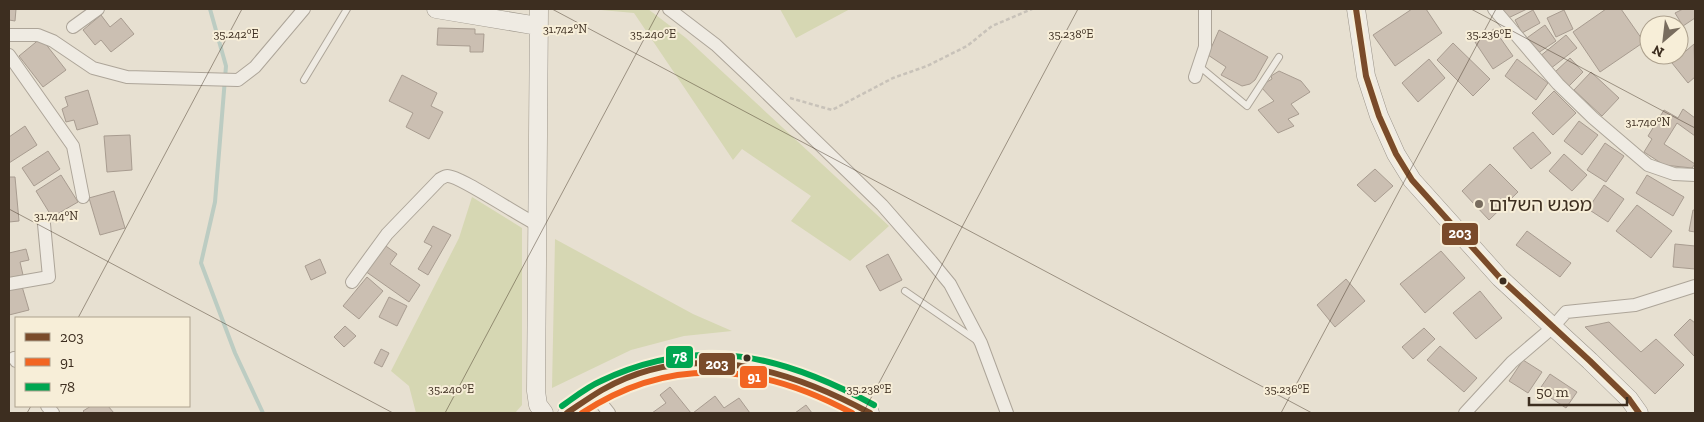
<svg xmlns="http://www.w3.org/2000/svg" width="1704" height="422" font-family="'Zilla Slab','Noto Sans Hebrew',serif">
<rect width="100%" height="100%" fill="#e7e0d1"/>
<path fill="#d6d7b3" d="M590 9H648L686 38 889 226 850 261 791 221 811 196 742 149 733 160 634 13Z
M780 9H850L796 38Z
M472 197 522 228V405L515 413H416L409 386 391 371 459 238Z
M555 239 693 314 732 331 684 336 631 350 552 388Z"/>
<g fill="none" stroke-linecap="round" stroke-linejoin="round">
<path stroke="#bcccc2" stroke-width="4" d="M210 9 226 66 215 202 201 263 235 353 263 413"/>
</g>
<path fill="#cbbfb2" stroke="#a89c90" d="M9 9H16L15 21 9 20Z
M1412 9H1426L1442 33 1395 66 1373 35Z
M1498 9H1527L1504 20Z
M1606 9H1621L1644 42 1600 72 1573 32Z
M1683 9H1695V18L1683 26 1675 13Z
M1533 10 1540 23 1522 33 1515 20Z
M1564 10 1573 29 1556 37 1547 18Z
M101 15 110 27 121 18 134 34 111 52 101 40 95 45 83 30Z
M1545 25 1556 41 1535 55 1524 40Z
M438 28 475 29V34H484L483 52H470V46L437 45Z
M1494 29 1513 56 1493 69 1475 42Z
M1219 30 1268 57 1255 80 1250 84 1242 86 1221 75 1226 67 1208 55Z
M1566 35 1577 48 1550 69 1539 57Z
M41 38 66 70 43 87 19 56Z
M1453 43 1490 79 1473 96 1437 60Z
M1694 44 1695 77 1688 83 1672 63Z
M1570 58 1583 72 1569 86 1555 72Z
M1429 59 1445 78 1418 102 1402 83Z
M1517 59 1548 83 1536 100 1505 76Z
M1279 71 1301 81 1310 92 1291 104 1299 114 1288 119 1294 126 1278 133 1258 110 1274 101 1260 86 1272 79 1271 76Z
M1591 72 1619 98 1602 116 1574 90Z
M402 75 437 93 431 106 443 112 429 139 406 127 413 113 389 101Z
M88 90 98 124 77 130 74 120 66 122 62 109 68 106 65 97Z
M1554 91 1576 113 1553 135 1532 113Z
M1683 109 1695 118V136L1677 123 1664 144 1695 164 1692 168 1664 165 1644 152 1652 139 1648 136 1664 110 1678 118Z
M1579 121 1598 135 1582 155 1564 141Z
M25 126 37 145 9 163V137Z
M1533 132 1551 153 1531 169 1513 148Z
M130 135 132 170 107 172 104 136Z
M1605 143 1624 156 1606 182 1587 170Z
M48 151 60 169 34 186 22 168Z
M1564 154 1587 175 1572 191 1549 171Z
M1490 164 1518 192 1489 220 1462 191Z
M1375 169 1393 186 1375 202 1357 185Z
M61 175 78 202 52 217 36 191Z
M1647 175 1684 197 1673 216 1636 193Z
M9 177H15L19 221 9 222Z
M1604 185 1624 199 1608 222 1588 209Z
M114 191 125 228 100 235 89 198Z
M1637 205 1672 231 1651 258 1616 231Z
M1693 210H1695V232L1689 231Z
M433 226 451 235 428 275 418 269 432 246 424 242Z
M1527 231 1571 263 1560 277 1516 245Z
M383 244 397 254 390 264 420 285 409 302 365 271Z
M1675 244 1695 246V269L1673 267Z
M26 249 29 260 20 262 23 275 9 278V253Z
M1441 251 1465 278 1425 313 1400 284Z
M888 254 902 280 880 291 866 266Z
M320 259 326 273 311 280 305 266Z
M367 277 383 291 359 319 343 306Z
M1346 279 1365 301 1335 327 1317 305Z
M21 283 29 310 9 315V286Z
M1480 291 1502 318 1476 339 1453 313Z
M389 297 407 306 397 326 379 317Z
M1690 319 1695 323V357L1674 335Z
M1609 322 1641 352 1656 339 1684 365 1655 394 1585 327Z
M345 326 356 336 344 347 334 337Z
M1424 328 1435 339 1413 359 1402 347Z
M1440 346 1477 378 1464 392 1427 360Z
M381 349 389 353 382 367 374 363Z
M1523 360 1542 372 1528 393 1509 381Z
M1550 374 1577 392 1566 408 1539 390Z
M670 387 691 413H652L666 403 660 395Z
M715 396 724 408 739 398 750 413H693Z
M806 405 812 413H795Z
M91 406H108L114 413H85L83 411Z"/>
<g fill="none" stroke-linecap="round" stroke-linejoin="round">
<defs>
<path id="lane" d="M1199 66 1247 106 1279 57
M304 80 347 9
M905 291 976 340"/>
<path id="street" d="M669 9 716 45 751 78 882 205 931 261 950 284 981 343 1007 413
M1494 9 1558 84 1593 118 1648 165 1674 174 1695 175
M73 27 98 9
M9 35H38L53 41 93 68 127 77 238 80 255 67 304 9
M9 55 73 146 83 197
M1195 77 1205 47V9
M352 282 387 234 440 179C442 178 445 176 447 176 459 175 520 217 538 225
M9 284 49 277 44 224
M14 358 16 361
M594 394 609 413
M47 406 53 413
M1465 413 1512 362 1552 328 1566 312 1635 305 1695 286"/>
<path id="secondary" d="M436 9 538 26
M539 9 536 391 538 405 544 413
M1356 9 1366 76 1379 116 1396 154 1412 180 1500 278 1590 361 1629 399 1639 413
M567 413C660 339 774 354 870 413"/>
</defs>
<use href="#lane" stroke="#ada599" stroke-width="8"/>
<use href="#street" stroke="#ada599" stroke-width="14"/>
<use href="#secondary" stroke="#9c958a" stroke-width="19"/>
<path stroke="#c8c2b9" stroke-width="2.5" stroke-dasharray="4 2.5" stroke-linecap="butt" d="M790 98 832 110 893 78 927 66 967 46 992 26 1032 9"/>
<use href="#lane" stroke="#efebe3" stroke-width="6"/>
<use href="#street" stroke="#efebe3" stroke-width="12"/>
<use href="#secondary" stroke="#efebe3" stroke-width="18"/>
<defs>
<path id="bus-1" d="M1356 9 1366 76 1379 116 1396 154 1412 180 1500 278 1590 361 1629 399 1639 413
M567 413C579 405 590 397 602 390 691 339 787 368 870 413"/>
<path id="bus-2" d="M582 413C672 354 761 364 852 413"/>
<path id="bus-3" d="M562 406C575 397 587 387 601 381 700 334 782 355 874 405"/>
</defs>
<use href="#bus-1" stroke="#f7eed8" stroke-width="10"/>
<use href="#bus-2" stroke="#f7eed8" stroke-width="10"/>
<use href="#bus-3" stroke="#f7eed8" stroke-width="10"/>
<use href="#bus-1" stroke="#7a4b2a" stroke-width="6"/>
<use href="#bus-2" stroke="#f26522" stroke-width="6"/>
<use href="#bus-3" stroke="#00a651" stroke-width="6"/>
</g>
<path fill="none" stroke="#3d2e20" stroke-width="1" stroke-opacity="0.45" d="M552 9 1312 413M1471 9 1695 128M9 209 393 413M78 318 242 9M27 413 31 406M445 413 660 9M863 413 1078 9M1281 413 1496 9"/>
<circle fill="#786c5e" stroke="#f7eed8" stroke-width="2" cx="1479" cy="204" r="5"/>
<g fill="#3d2e20" stroke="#f7eed8" stroke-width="2">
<circle cx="1503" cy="281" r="4.5"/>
<circle cx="747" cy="358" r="4.5"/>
</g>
<g text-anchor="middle" stroke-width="4" stroke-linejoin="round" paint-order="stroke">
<g font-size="19" fill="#3d2e20" stroke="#f7eed8" text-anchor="start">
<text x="1489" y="211">מפגש השלום</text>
</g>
</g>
<g font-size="12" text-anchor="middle" fill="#3d2e20" stroke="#f7eed8" stroke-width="4" stroke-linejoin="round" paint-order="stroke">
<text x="565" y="33">31.742°N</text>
<text x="236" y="38">35.242°E</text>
<text x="653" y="38">35.240°E</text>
<text x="1071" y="38">35.238°E</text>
<text x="1489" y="38">35.236°E</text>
<text x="1648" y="126">31.740°N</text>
<text x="56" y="220">31.744°N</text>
<text x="451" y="393">35.240°E</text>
<text x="869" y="393">35.238°E</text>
<text x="1287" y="393">35.236°E</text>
</g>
<g stroke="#f7eed8" stroke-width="2">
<rect x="1441" y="222" width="38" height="24" rx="5" fill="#7a4b2a"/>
<rect x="665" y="345" width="29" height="24" rx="5" fill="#00a651"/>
<rect x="698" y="352" width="38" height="24" rx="5" fill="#7a4b2a"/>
<rect x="739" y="365" width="29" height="24" rx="5" fill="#f26522"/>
</g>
<g font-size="14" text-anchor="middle" font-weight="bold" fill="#fff">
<text x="1460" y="238">203</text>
<text x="680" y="362">78</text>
<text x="717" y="369">203</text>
<text x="754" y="382">91</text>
</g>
<rect width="1704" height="422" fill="none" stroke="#3d2e20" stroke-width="20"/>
<rect x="15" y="317" width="175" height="90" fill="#f7eed8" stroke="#ada18e"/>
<rect x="25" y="333" width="25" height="8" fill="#7a4b2a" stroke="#ada18e"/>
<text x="60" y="342" font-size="15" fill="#3d2e20">203</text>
<rect x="25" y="358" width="25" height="8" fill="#f26522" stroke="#ada18e"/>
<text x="60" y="367" font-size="15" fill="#3d2e20">91</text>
<rect x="25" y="383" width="25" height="8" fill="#00a651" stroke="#ada18e"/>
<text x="60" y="392" font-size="15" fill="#3d2e20">78</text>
<g transform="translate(1664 40) rotate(208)"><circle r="24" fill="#f7eed8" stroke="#ada18e"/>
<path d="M0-4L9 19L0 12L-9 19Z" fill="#786c5e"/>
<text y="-8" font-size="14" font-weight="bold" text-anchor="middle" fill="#3d2e20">N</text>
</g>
<path d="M1529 397v8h98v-8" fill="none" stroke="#3d2e20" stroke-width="2.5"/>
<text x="1536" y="397" font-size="15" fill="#3d2e20" stroke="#f7eed8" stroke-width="4" paint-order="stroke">50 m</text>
</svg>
